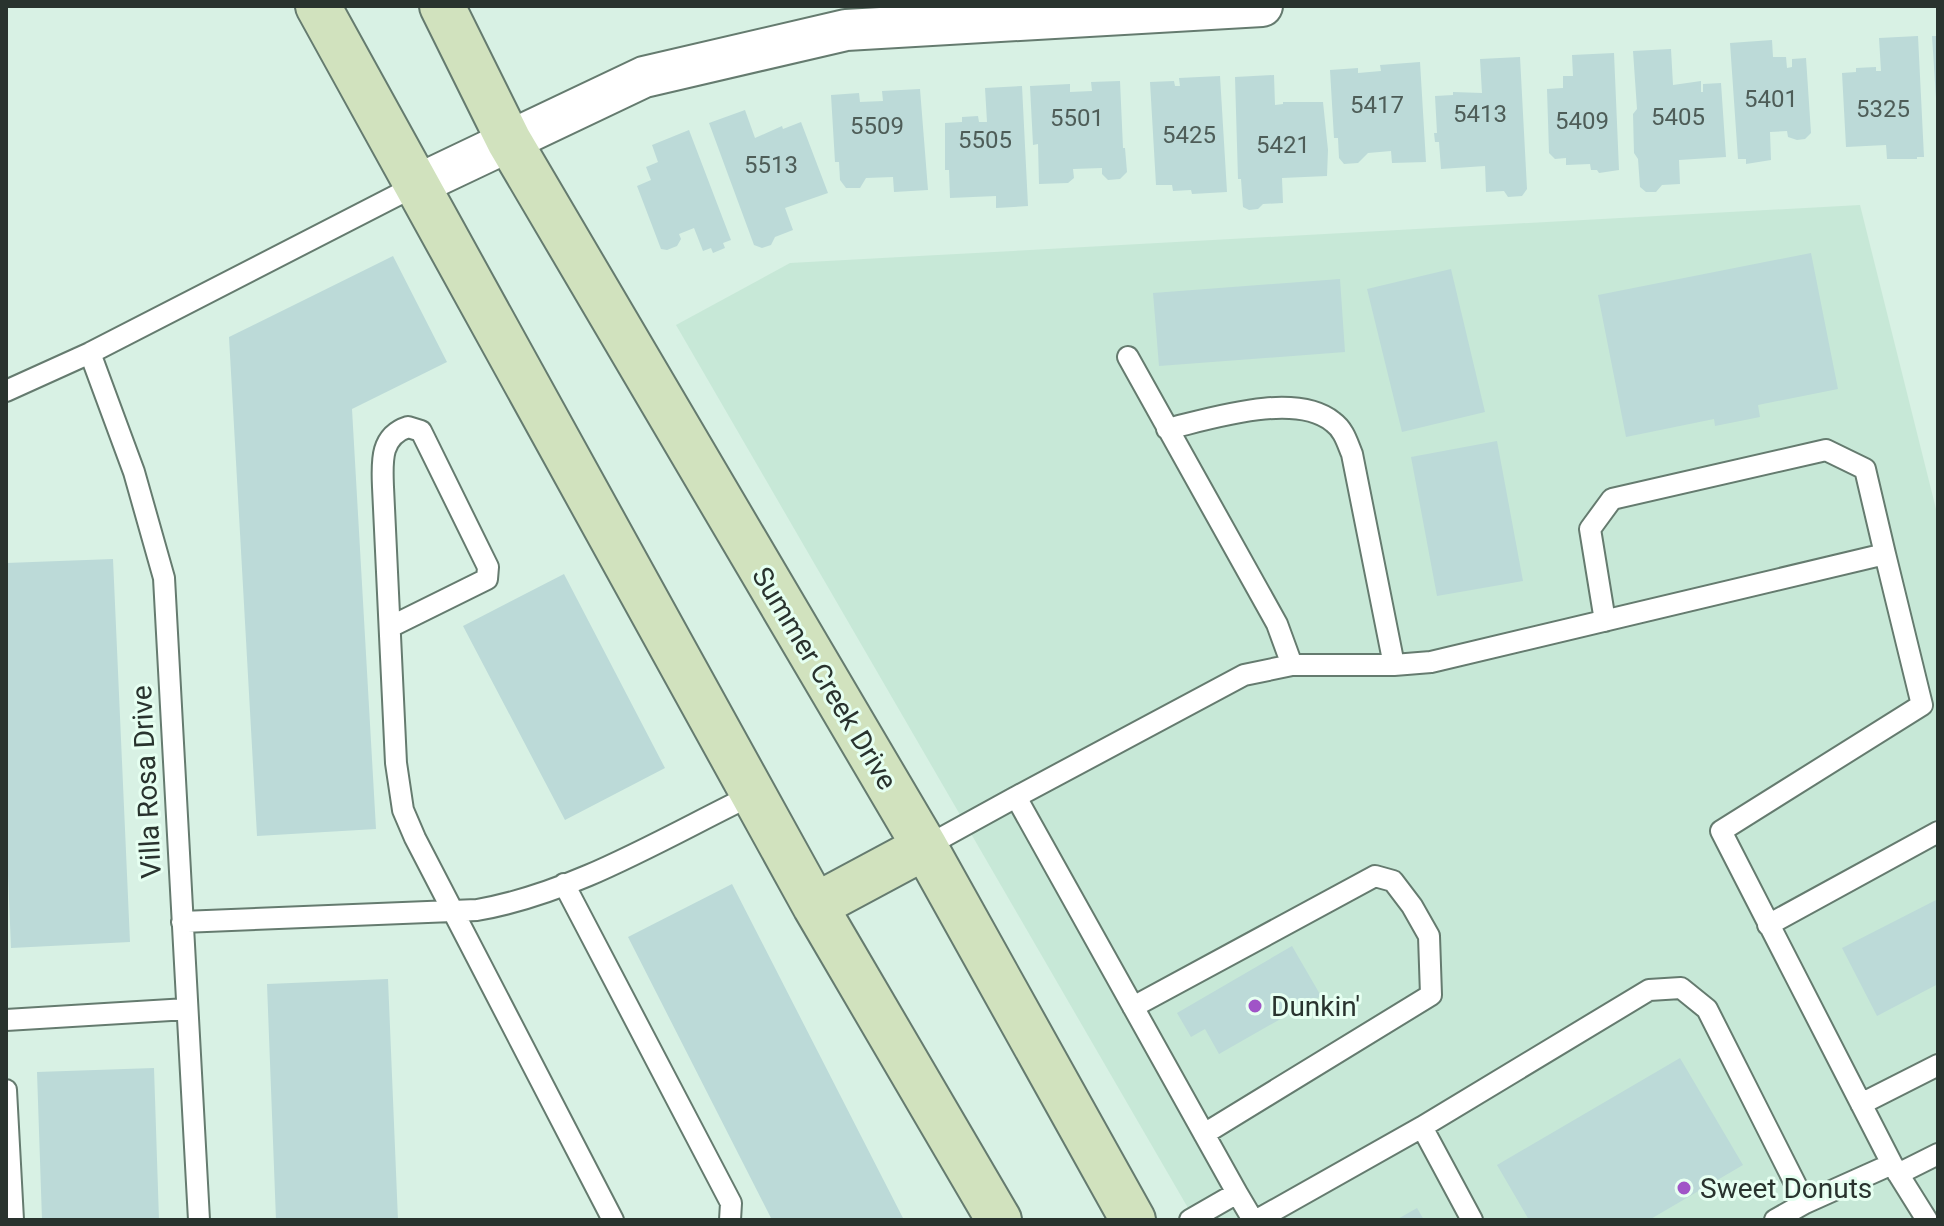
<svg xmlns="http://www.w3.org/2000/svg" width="1944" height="1226" font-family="Roboto,sans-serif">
<rect width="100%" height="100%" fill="#d8f1e4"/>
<path fill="#c7e8d7" d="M1860 205 1938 517V1220H1195L676 325 790 263Z"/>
<path fill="#bcdad8" d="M1918 36 1924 157H1917V159H1887L1886 145 1846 147 1842 73 1856 72V68L1876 67V71H1881L1879 38Z
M1932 36H1938V98H1936Z
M1772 40 1773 57H1786L1787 68 1792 67V59L1806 58 1811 133 1805 139 1797 140 1788 137 1787 131 1770 132 1771 160 1746 164V159H1738L1730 43Z
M1671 49 1673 85 1701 81V92H1703V84L1721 83 1726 157 1679 160 1680 184 1662 185 1656 192H1646L1640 187 1638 159 1634 153 1633 114 1637 109 1633 51Z
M1614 53 1619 170 1599 173 1597 170H1591L1590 164 1566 165V158L1555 159 1549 153 1547 89 1563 88V76H1573L1572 55Z
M1520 57 1527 189 1522 196 1508 197 1504 191 1486 192 1485 166 1441 169 1439 142H1435L1434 133H1437L1435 96 1453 95V92L1482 93 1480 59Z
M1420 62 1426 162 1392 163 1391 151 1368 153 1358 163 1344 164 1339 158 1338 138H1334L1330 70 1358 68V73L1381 71 1380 65Z
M1274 75 1275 105 1283 104V102H1323L1328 150 1327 176 1282 178 1283 203 1263 204 1258 209 1249 210 1243 207 1241 179H1238L1235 77Z
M1220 76 1227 192 1192 194 1191 190 1173 191 1172 185H1156L1150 82 1174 81 1175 86H1180L1179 78Z
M1120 81 1123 148H1125L1127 172 1120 179 1108 180 1102 174V168L1073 169 1074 178 1068 183 1039 184 1038 144 1033 145 1030 86 1070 84V92L1092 91 1091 82Z
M1022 86 1028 206 996 208V196L950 198 949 170H945V123L962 122V117L978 116 979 122H987L985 88Z
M920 89 928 190 894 192 893 177 866 178 860 188H846L840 180 839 162H835L831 95 859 93 860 102 883 101 882 91Z
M745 110 755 138 782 126 783 129 801 122 828 193 785 208 793 230 775 237 771 245 762 248 754 245 709 123Z
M689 130 731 240 723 243 725 248 713 253 711 248 703 251 694 228 679 234 681 239 677 246 667 250 661 249 637 186 651 180 646 167 658 162 652 145Z
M1811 253 1838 389 1758 405 1760 417 1715 426 1714 419 1626 437 1598 295Z
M393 256 447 362 352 409 376 829 257 836 229 337Z
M1451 269 1485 412 1402 432 1367 289Z
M1340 279 1345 352 1159 366 1153 293Z
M1497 441 1523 581 1437 596 1411 457Z
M113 559 130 942 11 948 6 826V563Z
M564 574 665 768 565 820 463 626Z
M732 884 904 1220H772L628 937Z
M1938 899V984L1877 1016 1842 948Z
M1292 946 1321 996 1219 1054 1205 1029 1191 1037 1177 1013Z
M388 979 398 1220H276L267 984Z
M1680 1058 1743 1165 1649 1220H1529L1497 1165Z
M154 1068 159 1220H42L37 1072Z
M1417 1208 1424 1220H1396Z"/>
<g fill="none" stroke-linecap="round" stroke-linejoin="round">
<defs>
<path id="lane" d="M90 353 134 472 164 578 199 1220
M1128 357 1277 624 1292 665
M6 391 90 353 417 185
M1167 429C1210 419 1295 391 1333 422 1344 430 1347 442 1352 454L1394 665
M1885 554 1922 705 1721 831 1892 1164
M390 627 487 579 488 567 421 431 408 427C380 436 382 462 383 487L396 763 403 810 415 838 613 1220
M1016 797 1244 675 1292 665H1394L1431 662 1885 554 1865 469 1826 450 1612 499 1590 529 1605 621
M925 847 1016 797 1237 1193
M564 884 731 1203 730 1220
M182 922 477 910C575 893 665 837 754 794
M1768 925 1938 832
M1133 1007 1375 876 1393 881 1412 906 1429 936 1431 995 1204 1134
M6 1020 187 1009
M6 1090 13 1220
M1861 1104 1938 1065
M1422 1127 1472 1220
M1898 1174 1938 1154
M1190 1220 1237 1193 1253 1220
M1257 1220 1422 1127 1649 990 1681 988 1707 1009 1805 1203 1892 1164 1927 1220
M1775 1220 1805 1203"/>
<path id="street" d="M417 185 644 77 846 30 1262 6"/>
<path id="secondary" d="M318 6 815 906 999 1220
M442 6 509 141 925 847 1133 1220
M815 906 925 847"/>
</defs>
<use href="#lane" stroke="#657b6f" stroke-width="24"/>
<use href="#street" stroke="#657b6f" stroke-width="44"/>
<use href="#secondary" stroke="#657b6f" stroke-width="48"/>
<use href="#lane" stroke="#fff" stroke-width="20"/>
<use href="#street" stroke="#fff" stroke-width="40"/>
<use href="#secondary" stroke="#d1e2be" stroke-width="44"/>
</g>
<g fill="#a054c7" stroke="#e6fff1" stroke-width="3">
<circle cx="1255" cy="1006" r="8"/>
<circle cx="1684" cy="1188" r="8"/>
</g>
<g text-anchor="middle" stroke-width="6" stroke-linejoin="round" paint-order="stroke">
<g font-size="24" fill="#4e5d58">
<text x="1771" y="107">5401</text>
<text x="1377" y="113">5417</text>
<text x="1883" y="117">5325</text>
<text x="1480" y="122">5413</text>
<text x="1678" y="125">5405</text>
<text x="1077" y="126">5501</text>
<text x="1582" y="129">5409</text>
<text x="877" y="134">5509</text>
<text x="1189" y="143">5425</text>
<text x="985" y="148">5505</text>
<text x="1283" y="153">5421</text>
<text x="771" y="173">5513</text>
</g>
<g font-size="28" fill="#29332e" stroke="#e6fff1">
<text transform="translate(825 678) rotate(59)" y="10">Summer Creek Drive</text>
<text transform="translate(146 782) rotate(-93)" y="10">Villa Rosa Drive</text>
</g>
<g font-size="28" fill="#29332e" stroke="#e6fff1" text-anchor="start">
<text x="1271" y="1016">Dunkin'</text>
<text x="1700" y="1198">Sweet Donuts</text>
</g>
</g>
<rect width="1944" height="1226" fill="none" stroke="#29332e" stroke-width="16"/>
</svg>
